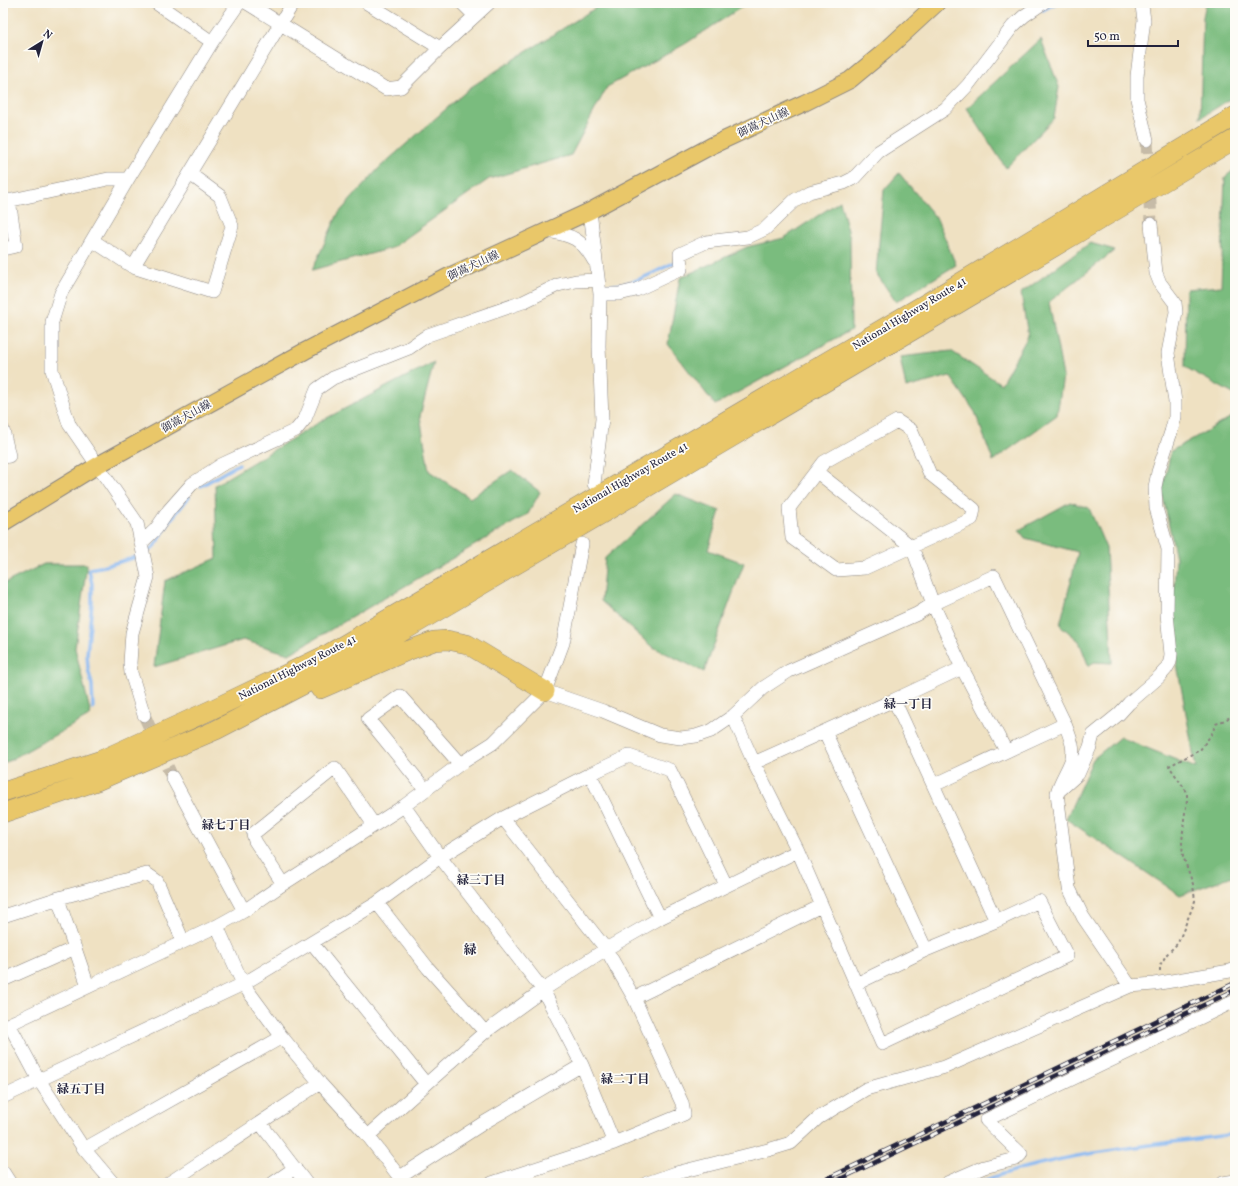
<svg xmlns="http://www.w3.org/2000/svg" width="1238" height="1186" font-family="Vollkorn,'Noto Serif JP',serif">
<rect width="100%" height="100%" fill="#fdfcf7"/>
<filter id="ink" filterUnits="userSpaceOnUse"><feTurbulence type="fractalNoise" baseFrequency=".025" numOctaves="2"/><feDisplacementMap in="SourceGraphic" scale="8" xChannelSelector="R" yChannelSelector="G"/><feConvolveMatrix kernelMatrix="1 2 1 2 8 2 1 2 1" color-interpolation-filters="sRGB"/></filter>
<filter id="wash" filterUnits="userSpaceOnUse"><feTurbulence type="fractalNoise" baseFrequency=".012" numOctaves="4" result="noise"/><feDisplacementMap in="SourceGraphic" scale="16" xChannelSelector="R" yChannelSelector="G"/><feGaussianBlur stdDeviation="0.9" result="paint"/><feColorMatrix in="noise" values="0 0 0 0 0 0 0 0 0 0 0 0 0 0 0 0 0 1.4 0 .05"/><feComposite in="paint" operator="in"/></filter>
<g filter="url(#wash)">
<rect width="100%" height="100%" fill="#efe1c2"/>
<path fill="#7abc7e" stroke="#4e6f5c" d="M603 3H748L685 44 607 87 571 155 489 179 392 248 312 270 338 214 379 168 471 87Z
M1206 3H1235V96L1200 118 1203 17Z
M1041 39 1059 87 1054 118 1006 168 967 108Z
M1235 169V395L1185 367 1186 289 1221 286 1225 177Z
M899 173 937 219 956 265 896 302 876 273 884 190Z
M840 201 850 238 851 330 715 405 668 344 680 278 747 247 784 238Z
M1090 243 1115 250 1049 302 1063 376 1057 415 993 461 975 412 950 376 906 388 900 357 951 351 1001 384 1028 336 1021 293Z
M434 362 420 416 429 471 470 498 512 470 540 492 528 514 289 654 243 640 154 667 165 581 217 558 215 485 325 419Z
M1235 415V875L1180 895 1066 819 1093 759 1120 737 1196 768 1176 659 1172 619 1176 558 1162 492 1171 451Z
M676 494 720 511 708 550 744 563 704 672 651 646 601 601 605 558Z
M1070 502 1089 508 1106 548 1112 663 1094 662 1089 667 1079 641 1060 625 1078 552 1025 538 1019 530Z
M44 564H87L75 648 91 715 3 764V584Z"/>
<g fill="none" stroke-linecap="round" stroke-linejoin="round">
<path stroke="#85b6f1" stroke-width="3.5" d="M1043 10 1056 3
M601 286C633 286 649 275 677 261
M201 486 239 464
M145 552 154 547 170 521 189 497
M93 709 92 685 88 669 87 654 92 602V584L89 569 105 566 140 556
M977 1183C1059 1152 1149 1146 1235 1134"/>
</g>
</g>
<g filter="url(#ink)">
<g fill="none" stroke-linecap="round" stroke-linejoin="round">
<path stroke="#c6bba7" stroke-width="13" stroke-dasharray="13 6" stroke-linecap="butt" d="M1147 140 1151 224
M144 715 172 777"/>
<defs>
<path id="minor" d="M156 3 212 42
M247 3 386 89 401 87 440 48 489 3
M367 3 440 48
M462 3 474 15
M1140 3 1142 6 1144 20 1137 76V99L1147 140
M3 202 108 179H128
M590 211 600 294 599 346 602 419 594 484
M547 231C572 235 582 239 594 261
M92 240 133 267 293 3
M3 249 16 246 9 200
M133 267 212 292 232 226 220 196 190 174
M600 294H619L636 290 681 269 680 254 706 242 748 237 765 229 795 200 809 192 844 183 854 178 878 152 945 109 968 85 1013 26 1024 16 1043 3
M897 421 911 430 930 474 974 509 972 519 865 568 836 570 792 538 789 508 824 462Z
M3 430 9 456 3 457
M817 472 912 547 933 604 962 668 1006 751
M141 543 156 529 169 510 192 484 221 465 296 430 305 419 317 389 333 378 409 348 428 335 523 302 558 285 576 281 598 280
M545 691 603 711 660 735 681 738 696 736 711 731 733 716 763 688 789 671 917 614 933 604 994 576 1065 724C1069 735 1076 749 1071 761 1067 772 1060 781 1057 793L1069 888 1083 917 1130 986
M894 700 962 668
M144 715 131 673 130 663 132 633 148 577 137 523 69 424 52 370V322L61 293 128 179 212 42 239 3
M825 732 926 950
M754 763 894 700 996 921 926 950 856 984 798 851
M590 774 660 918
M172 777 244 911
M934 785 1065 724
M425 789 368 719 400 696 460 764
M1060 790 1078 774 1090 747 1093 735 1119 714 1129 703 1159 677 1166 669 1170 662 1171 654 1167 614 1168 549 1156 508 1155 487 1158 472 1171 432 1175 417V402L1168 353 1176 312 1175 303 1160 283 1156 273 1151 224
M404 806 440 857 543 990 582 1065
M283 884 255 841 253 834 335 768 374 825
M58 899 88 986
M377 903 428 968 485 1032
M3 916 59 898 147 874 157 881 183 941
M217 926 243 984 282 1037 320 1083
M312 943 426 1084
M3 980 75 948
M856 984 882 1044 1067 956 1039 901 996 921
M634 998 821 906
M9 1024 39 1080 84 1149 113 1183
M3 1027 217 926 244 911 283 884 404 806 460 764 493 743 545 691 563 643 582 544
M3 1097 243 984 377 903 440 857 503 818 590 774 629 756 670 770 726 885
M260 1123 306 1183
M368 1136 404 1183
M84 1149 282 1037
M3 1172 10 1183
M400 1177 485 1122 582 1065 614 1143 684 1114 682 1103 634 998 606 949 503 818
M169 1183 320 1083 368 1136 485 1032 543 990 606 949 660 918 798 851 754 763 733 716
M273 1183 295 1168
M492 1183 614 1143
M647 1183 676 1173 768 1150 791 1143 818 1118 866 1089 945 1067 1130 986 1154 984 1230 971 1235 969
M947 1183 984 1167 1016 1159 1021 1154 986 1120 1235 1001
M1223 1183 1235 1181"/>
<path id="major" d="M3 523 98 465 305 351 447 277 590 211 713 145 804 103 850 80 885 51 937 3"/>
<path id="highway" d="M320 689 407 651 434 641 447 640 467 644 545 691
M3 792 101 760 213 709 330 653 930 301 1235 116
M3 813 97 781 216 730 378 646 1076 234 1235 139"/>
</defs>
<use href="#minor" stroke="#88827e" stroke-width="14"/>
<use href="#major" stroke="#88827e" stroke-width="18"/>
<use href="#highway" stroke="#88827e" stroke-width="20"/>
<path stroke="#88827e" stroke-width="2" stroke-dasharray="3 3" stroke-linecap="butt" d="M1160 971V965L1167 954 1178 943 1195 901 1193 884 1183 856 1182 843 1184 819 1187 801V792L1169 766 1200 750 1211 735 1216 724 1235 715"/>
<use href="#minor" stroke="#fff" stroke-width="13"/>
<use href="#major" stroke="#e9c769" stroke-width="16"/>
<use href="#highway" stroke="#e9c769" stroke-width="19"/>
<defs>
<path id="rail" d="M818 1183 1235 983
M832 1183 1235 990"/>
</defs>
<use href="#rail" stroke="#22223b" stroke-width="4.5"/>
<use href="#rail" stroke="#fdfcf7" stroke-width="3" stroke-dasharray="9" stroke-linecap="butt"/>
</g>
</g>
<g text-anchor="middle" stroke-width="3.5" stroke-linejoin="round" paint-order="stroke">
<g font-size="11" fill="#22223b" stroke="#fdfcf7">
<text transform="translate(763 122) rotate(-25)" y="4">御嵩犬山線</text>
<text transform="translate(473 265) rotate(-25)" y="4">御嵩犬山線</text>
<text transform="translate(909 313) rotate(-31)" y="4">National Highway Route 41</text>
<text transform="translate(186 416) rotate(-29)" y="4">御嵩犬山線</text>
<text transform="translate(630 477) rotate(-30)" y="4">National Highway Route 41</text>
<text transform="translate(297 667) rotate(-27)" y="4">National Highway Route 41</text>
</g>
<g font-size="12" font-weight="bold" fill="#22223b" stroke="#fdfcf7">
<text x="908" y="708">緑一丁目</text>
<text x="226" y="829">緑七丁目</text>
<text x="481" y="884">緑三丁目</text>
<text x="625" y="1083">緑二丁目</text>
<text x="81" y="1093">緑五丁目</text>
</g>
<g font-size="13" font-weight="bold" fill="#22223b" stroke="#fdfcf7">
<text x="470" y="954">緑</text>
</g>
</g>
<rect width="1238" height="1186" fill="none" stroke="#fdfcf7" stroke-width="16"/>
<g transform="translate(42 42) rotate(37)" stroke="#fdfcf7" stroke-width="3" paint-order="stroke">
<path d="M0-3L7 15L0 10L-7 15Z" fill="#22223b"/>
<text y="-6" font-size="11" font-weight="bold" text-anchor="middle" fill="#22223b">N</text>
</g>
<path d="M1088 40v6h90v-6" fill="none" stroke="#22223b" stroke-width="2"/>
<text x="1094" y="40" font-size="12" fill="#22223b" stroke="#fdfcf7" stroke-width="3" paint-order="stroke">50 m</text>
</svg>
